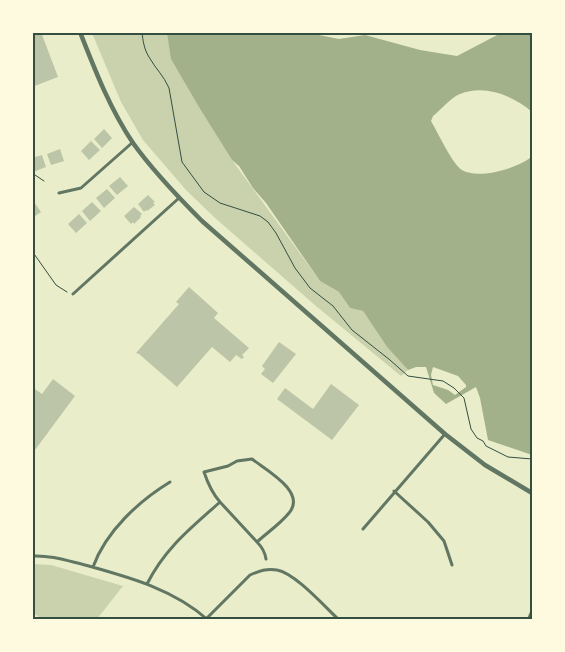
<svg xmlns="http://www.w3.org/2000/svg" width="565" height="652" font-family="Signika,sans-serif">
<rect width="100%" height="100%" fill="#e9edc9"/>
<path fill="#cad2ad" d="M92 33H168L173 62 232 160 320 281 339 292 350 308 363 311 387 347 408 370 401 376 316 306 214 217 186 190 143 140 121 102Z
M33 564 51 565 123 586 97 619H42L33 613Z"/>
<path fill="#a3b18a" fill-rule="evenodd" d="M311 32 314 34 339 39 365 35 420 50 457 56 501 33H532V112C513 96 485 84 460 94 450 98 441 110 433 116L431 121C437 131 453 165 462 170 478 180 520 168 532 156V455L488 440 480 398 476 387 446 404 434 393 426 367H416L408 370 387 347 363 311 350 308 339 292 320 281 266 203 253 188 239 166 232 160 199 107 171 59 167 33ZM433 367 458 376 466 385V387L455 395 448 390 433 385 431 375Z"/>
<path fill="#bcc5a7" d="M32 32H41L58 77 32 87Z
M104 129 112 138 102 148 94 139Z
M91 141 100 150 89 160 81 151Z
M60 149 64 161 51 165 47 154Z
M42 155 46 167 33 172 32 158Z
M120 177 128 186 117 195 109 186Z
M107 189 115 198 104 208 96 198Z
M148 195 155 202 153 203 155 205 147 211 146 210 144 212 138 204Z
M32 199 41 212 32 218Z
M92 202 101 211 90 221 82 211Z
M134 207 142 214 140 216 141 217 134 224 133 222 131 224 124 216Z
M79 214 87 223 76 233 68 224Z
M189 287 218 313 214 318 249 348 242 355 244 357 242 359 236 355 230 362 212 347 177 387 139 354 136 353 179 304 176 302Z
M279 342 296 354 273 383 261 374 265 369 262 366Z
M53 379 75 396 32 454V387L42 394Z
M331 384 359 405 332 440 277 399 285 388 313 409Z"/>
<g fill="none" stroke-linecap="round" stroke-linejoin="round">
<path stroke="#344e41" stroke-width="1" d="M142 32C143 41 144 49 149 57 155 68 164 76 169 88L182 162 204 192 220 203 260 216 268 222 276 233 295 268 310 288 333 306 352 330 390 360 408 376 443 381 454 388 464 398 471 429 477 438 483 441 486 446 508 457 532 459
M32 116 33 100
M32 173 44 181
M32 251 56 285 67 292"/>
<path stroke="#617663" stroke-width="3" d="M59 193 81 188 133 142
M73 294 179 198
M394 491 428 522 444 541 452 565
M363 529 445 434
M257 542C268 532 280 524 289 513 307 492 266 470 252 459L237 461 228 466 204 472C208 484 212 493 220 502L257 542C262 547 265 552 266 559
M32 556C51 555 68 561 85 565 128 577 174 589 208 620
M93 567C106 531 139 501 170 482
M147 584C165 548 191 528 220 502
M207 618 250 575C259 571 267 568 277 570 295 573 325 607 339 620
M528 620 532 611"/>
<path stroke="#617663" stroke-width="4.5" d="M80 32C95 70 110 109 133 143 153 171 177 196 202 221L445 434 485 465 532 493"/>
</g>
<rect width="565" height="652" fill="none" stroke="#fefae0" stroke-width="68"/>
<rect x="34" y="34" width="497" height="584" fill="none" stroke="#344e41" stroke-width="2"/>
</svg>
